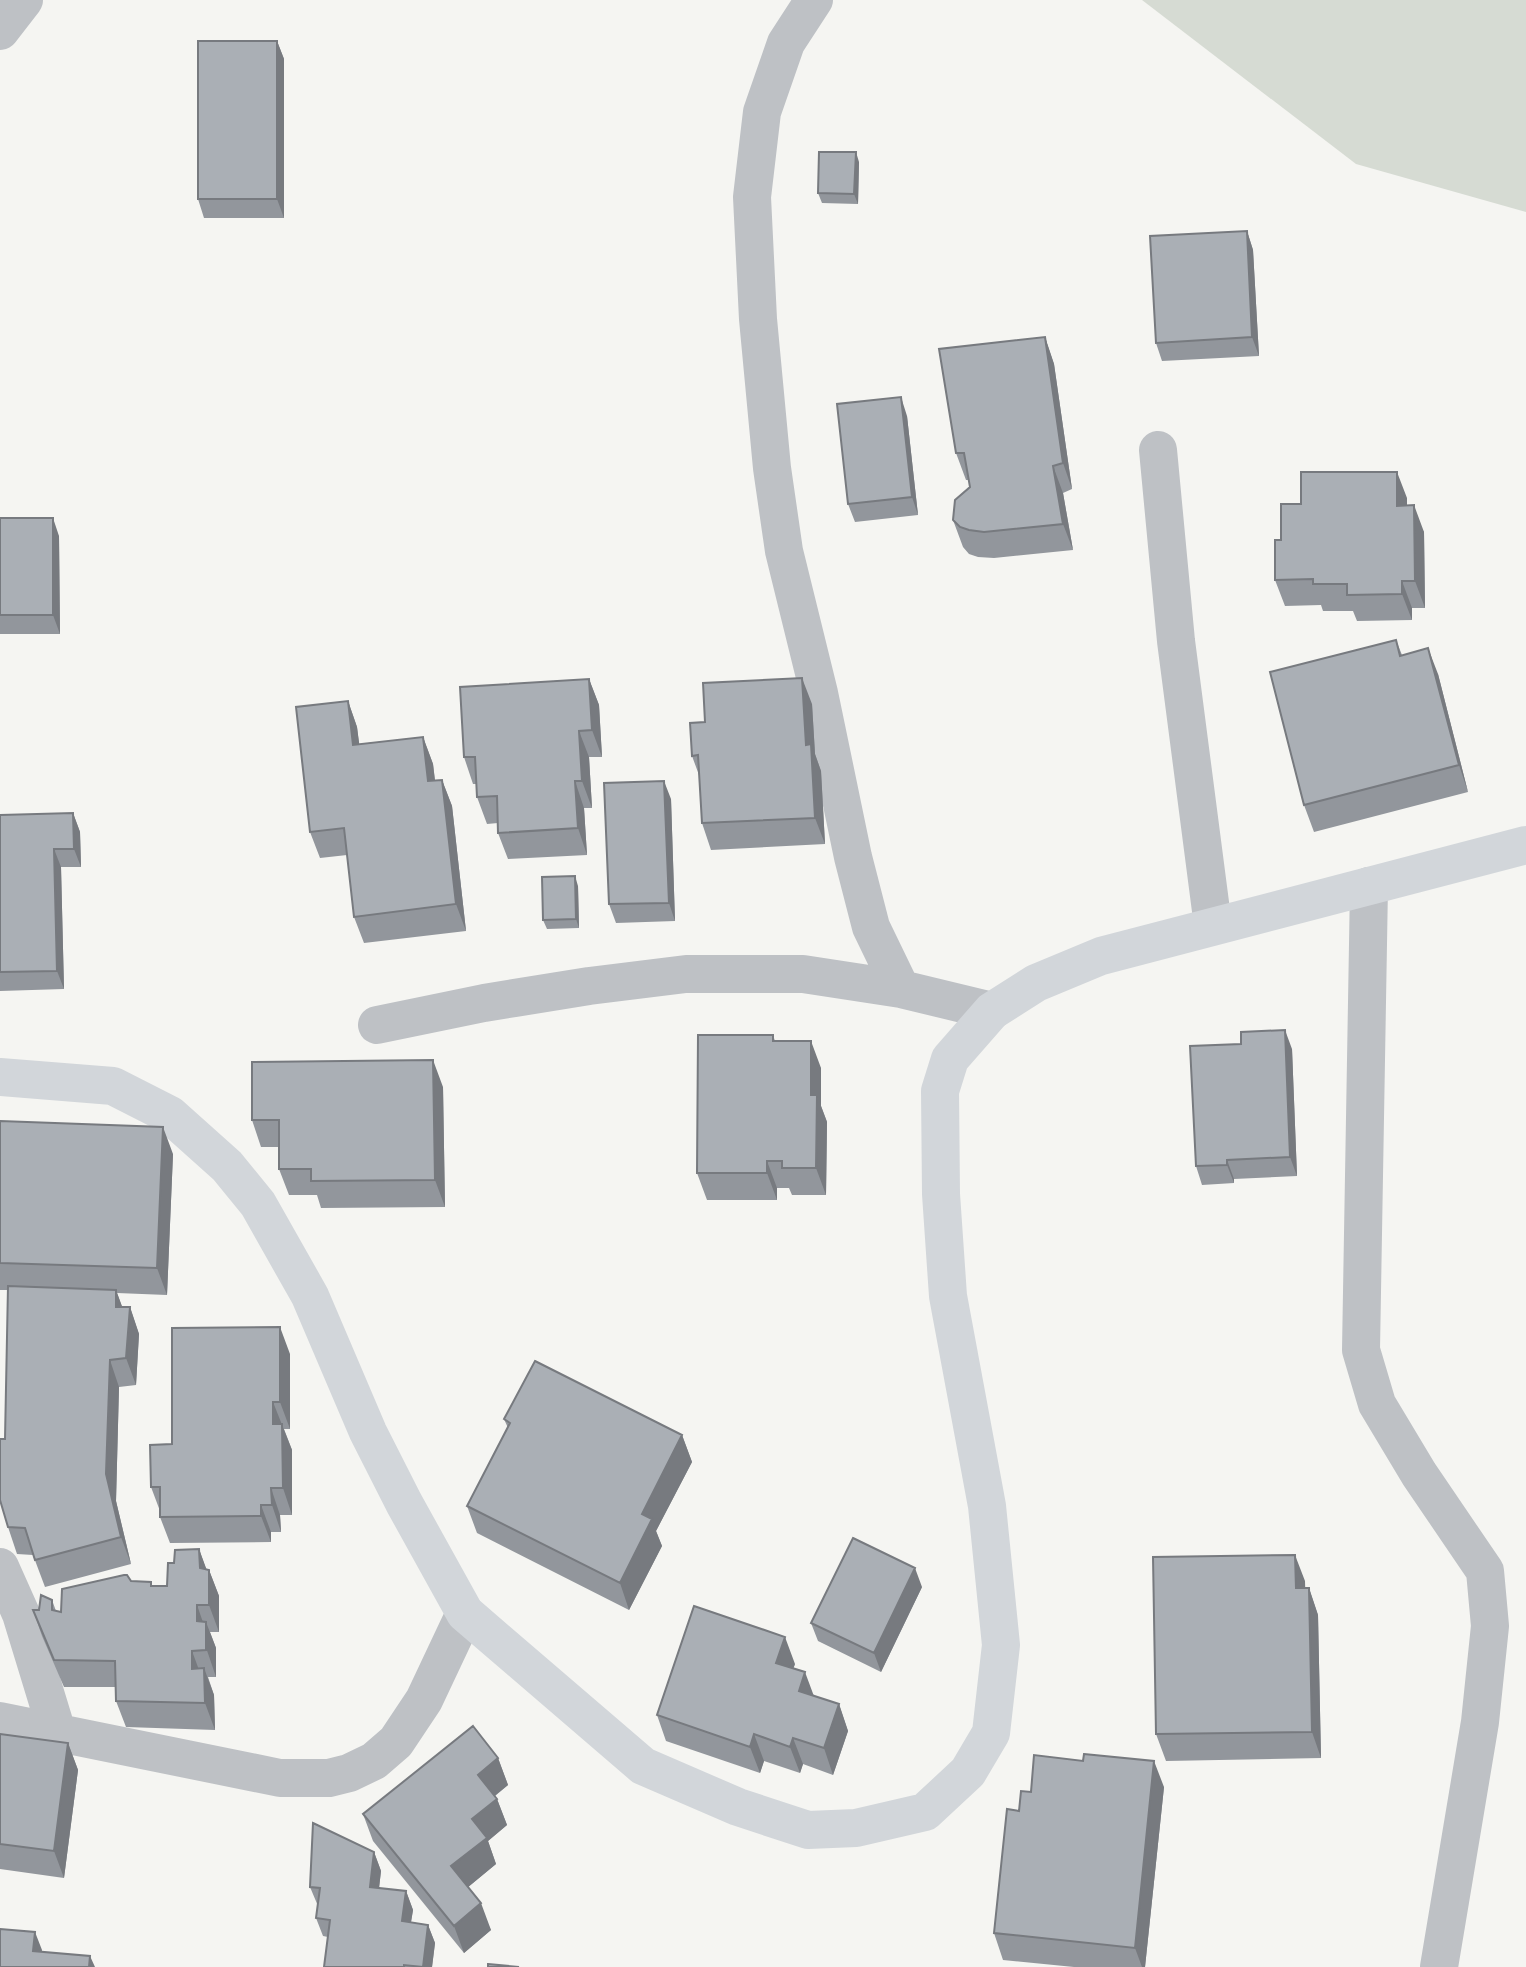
<svg xmlns="http://www.w3.org/2000/svg" width="1526" height="1967" font-family="'Space Grotesk',sans-serif">
<rect width="100%" height="100%" fill="#f5f5f2"/>
<path fill="#d6dbd3" d="M1142 0H1526V212L1356 164Z"/>
<g fill="none" stroke-linecap="round" stroke-linejoin="round">
<path stroke="#bec1c5" stroke-width="38" d="M814 0 786 43 762 112 752 197 758 319 772 468 784 551 819 693 853 857 871 927 901 989
M0 31 24 0
M1158 450 1176 641 1213 926
M1369 886 1361 1350 1377 1404 1419 1474 1485 1571 1490 1626 1480 1722 1439 1967
M377 1025 484 1003 589 986 686 974H803L901 989 992 1011
M0 1567 21 1614 57 1732
M0 1721 280 1778H329L349 1773 374 1761 396 1742 424 1700 465 1613"/>
<path stroke="#d2d6da" stroke-width="38" d="M0 1077 113 1086 170 1115 227 1166 258 1204 310 1296 368 1432 404 1503 465 1613 643 1766 738 1807 808 1830 856 1828 925 1812 968 1772 991 1733 1001 1645 987 1506 948 1296 941 1194 940 1091 950 1059 992 1011 1036 983 1101 956 1526 845"/>
</g>
<path fill="#92969c" d="M277 41 284 59V218H204L198 199Z
M859 162 858 204 822 203 818 193Z
M1247 231 1253 250 1259 356 1162 361 1156 343Z
M1045 337 1054 364 1072 489 1063 493 1073 550 994 558 978 557 969 554 963 547 953 520 970 487 969 480H966L956 453Z
M907 416 918 515 855 522 848 504Z
M1407 498V506L1424 532 1425 608H1412V620L1357 621 1353 611H1323L1321 605 1285 606 1275 580 1281 540 1301 504Z
M0 518 59 536 60 634H0Z
M1396 640 1402 655 1438 674 1468 792 1314 832 1304 805Z
M589 679 599 705 602 757H589L592 808H584L587 855 508 859 498 833V823L487 824 477 797 476 784H473L464 757Z
M348 701 357 727 359 744 423 737 433 764 435 780H442L452 806 466 931 364 943 354 917 347 855 320 858 310 832Z
M812 704 815 754 821 771 825 844 711 850 702 823 699 775 692 756 705 722Z
M671 799 675 921 616 923 609 904Z
M73 813 80 832 81 867H61L64 989 0 991V815Z
M578 886 579 928 547 929 543 920Z
M773 1035 775 1041 821 1068V1106L827 1122 826 1195H792L789 1188H777V1200H707L697 1173Z
M1292 1049 1297 1176 1234 1179V1183L1202 1185 1196 1166Z
M443 1087 445 1207 321 1208 317 1195H289L279 1169V1147H261L252 1120Z
M0 1121 173 1154 167 1295 117 1293 122 1307H130L139 1334 136 1385 119 1387 116 1501 131 1564 45 1587 33 1555 17 1554 8 1527V1290H0Z
M290 1354V1429H284L292 1450V1515H280L281 1532H271V1542L170 1543 160 1517V1511L151 1487Z
M504 1419 682 1435 692 1462 656 1531 662 1546 629 1610 477 1533 467 1506 508 1428Z
M199 1549 206 1569 209 1570 219 1596V1632H210L216 1648V1677H208L214 1695 215 1730 126 1727 116 1701V1687H64L42 1636 33 1610H39L52 1600 56 1611 61 1612 131 1581 153 1586H167L174 1563Z
M1305 1581V1588H1309L1318 1615 1321 1758 1166 1761 1156 1734Z
M922 1587 881 1672 818 1641 811 1623Z
M795 1664 793 1668 814 1696 839 1704 848 1731 833 1775 803 1764 800 1773 764 1761 760 1773 666 1741 657 1715Z
M0 1734 68 1743 78 1770 64 1878 0 1869Z
M498 1758 508 1785 495 1796 497 1799 507 1825 488 1841 496 1864 468 1887 491 1930 464 1953 373 1841 363 1814Z
M1083 1761 1164 1787 1145 1967H1074L1003 1960 994 1933 1019 1811 1031 1792Z
M374 1852 381 1871 379 1888 406 1891 413 1910 411 1922 428 1925 435 1943 432 1967H324L328 1937 323 1936 316 1918 318 1906 310 1887Z"/>
<path fill="#777a7f" d="M277 41 284 59V218L277 199Z
M856 152 859 162 858 204 854 194Z
M1247 231 1253 250 1259 356 1252 337Z
M1045 337 1054 364 1072 489 1063 463Z
M901 397 907 416 918 515 912 497Z
M1053 466 1063 493 1073 550 1063 524Z
M1397 472 1407 498V533L1397 506Z
M1414 505 1424 532 1425 608 1415 581Z
M53 518 59 536 60 634 53 615Z
M1402 581 1412 608V620L1402 594Z
M1428 648 1438 674 1468 792 1459 765Z
M802 678 812 704 815 754 821 771 825 844 815 818 806 745Z
M589 679 599 705 602 757 592 730Z
M348 701 357 727 363 772 353 745Z
M579 731 589 757 592 808 582 781Z
M423 737 433 764 438 808 428 781Z
M442 780 452 806 466 931 456 904Z
M575 781 584 808 587 855 578 828Z
M664 781 671 799 675 921 669 903Z
M73 813 80 832 81 867 74 849Z
M54 849 61 867 64 989 57 971Z
M575 876 578 886 579 928 576 919Z
M1285 1030 1292 1049 1297 1176 1290 1157Z
M811 1041 821 1068V1106L827 1122 826 1195 816 1168 811 1095Z
M433 1060 443 1087 445 1207 435 1180Z
M163 1127 173 1154 167 1295 157 1268Z
M1227 1160 1234 1179V1183L1227 1165Z
M767 1161 777 1188V1200L767 1173Z
M116 1290 126 1317 116 1307Z
M130 1307 139 1334 136 1385 126 1358Z
M280 1327 290 1354V1429L280 1402Z
M110 1360 119 1387 116 1501 131 1564 121 1537 106 1474Z
M273 1402 292 1450V1515L283 1488 273 1424Z
M682 1435 692 1462 656 1531 662 1546 629 1610 620 1583 642 1514Z
M271 1488 280 1515 281 1532 272 1505Z
M261 1505 271 1532V1542L261 1516Z
M199 1549 209 1576V1570L219 1596V1632L209 1605 200 1568Z
M1295 1555 1305 1581 1306 1615 1296 1588Z
M915 1568 922 1587 881 1672 874 1653Z
M1309 1588 1318 1615 1321 1758 1312 1732Z
M197 1605 206 1631V1622L216 1648V1677L197 1621Z
M785 1637 795 1664 786 1689 776 1663Z
M192 1651 202 1678 192 1669Z
M204 1668 214 1695 215 1730 205 1703Z
M805 1672 815 1699 799 1691Z
M839 1704 848 1731 833 1775 824 1748Z
M754 1734 764 1761 760 1773 750 1747Z
M793 1738 803 1764 800 1773 790 1747Z
M68 1743 78 1770 64 1878 54 1851Z
M498 1758 508 1785 487 1802 478 1775Z
M1154 1761 1164 1787 1145 1967H1142L1135 1948Z
M497 1799 507 1825 488 1841 496 1864 461 1893 451 1866 472 1819Z
M374 1852 381 1871 377 1905 370 1887Z
M406 1891 413 1910 408 1940 402 1921Z
M481 1903 491 1930 464 1953 454 1926Z
M428 1925 435 1943 432 1967H423Z
M35 1932 42 1950 40 1967 33 1951Z
M90 1956 95 1967H89Z"/>
<path fill="#aaafb5" stroke="#777a7f" stroke-width="2" d="M198 41H277V199H198Z
M819 152H856L854 194 818 193Z
M1247 231 1252 337 1156 343 1150 236Z
M1045 337 1063 463 1053 466 1063 524 984 532 969 530 960 527 953 520 955 500 970 487 964 453H956L939 349Z
M901 397 912 497 848 504 837 404Z
M1301 472H1397V506L1414 505 1415 581H1402V594L1347 595V584H1313V579L1275 580V540H1281V504H1301Z
M0 518H53V615H0Z
M1396 640 1400 656 1428 648 1459 765 1304 805 1270 672Z
M802 678 806 745 811 744 815 818 702 823 698 755 692 756 690 723 705 722 703 683Z
M589 679 592 730 579 731 582 781H575L578 828 498 833 497 796 477 797 475 757H464L460 687Z
M348 701 353 745 423 737 428 781 442 780 456 904 354 917 344 828 310 832 296 707Z
M664 781 669 903 609 904 604 783Z
M73 813 74 849H54L57 971 0 972V815Z
M575 876 576 919 543 920 542 877Z
M1285 1030 1290 1157 1227 1160V1165L1196 1166 1190 1046 1241 1044V1032Z
M698 1035H773V1041H811V1095H817L816 1168H782V1161H767V1173H697Z
M433 1060 435 1180 311 1181V1169H279V1120H252V1062Z
M0 1121 163 1127 157 1268 0 1263Z
M8 1286 116 1290V1307H130L126 1358 110 1360 106 1474 121 1537 35 1560 25 1528 8 1527 0 1500V1439H5Z
M280 1327V1402H273V1424H282L283 1488H271L272 1505H261V1516L160 1517V1487H151L150 1445 172 1444V1328Z
M535 1361 682 1435 642 1514 652 1519 620 1583 467 1506 510 1423 504 1419Z
M853 1538 915 1568 874 1653 811 1623Z
M199 1549 200 1568 209 1570V1605H197V1621L206 1622V1650L192 1651V1669L204 1668 205 1703 116 1701 115 1661 54 1660 33 1610H39L41 1595 52 1600V1610L61 1612 62 1589 124 1575H127L131 1581 151 1582V1586H167L168 1563H174L175 1550Z
M1295 1555 1296 1588H1309L1312 1732 1156 1734 1153 1557Z
M694 1606 785 1637 776 1663 805 1672 799 1691 839 1704 824 1748 793 1738 790 1747 754 1734 750 1747 657 1715Z
M473 1726 498 1758 478 1775 497 1799 472 1819 487 1838 451 1866 481 1903 454 1926 363 1814Z
M0 1734 68 1743 54 1851 0 1844Z
M1084 1754 1154 1761 1135 1948 994 1933 1007 1809 1019 1811 1021 1791 1031 1792 1034 1755 1083 1761Z
M313 1823 374 1852 370 1887 406 1891 402 1921 428 1925 423 1967 404 1965V1967H324L330 1920 316 1918 320 1888 310 1887Z
M0 1929 35 1932 33 1951 90 1956 89 1967H0Z
M488 1964 519 1967H488Z"/>
</svg>
